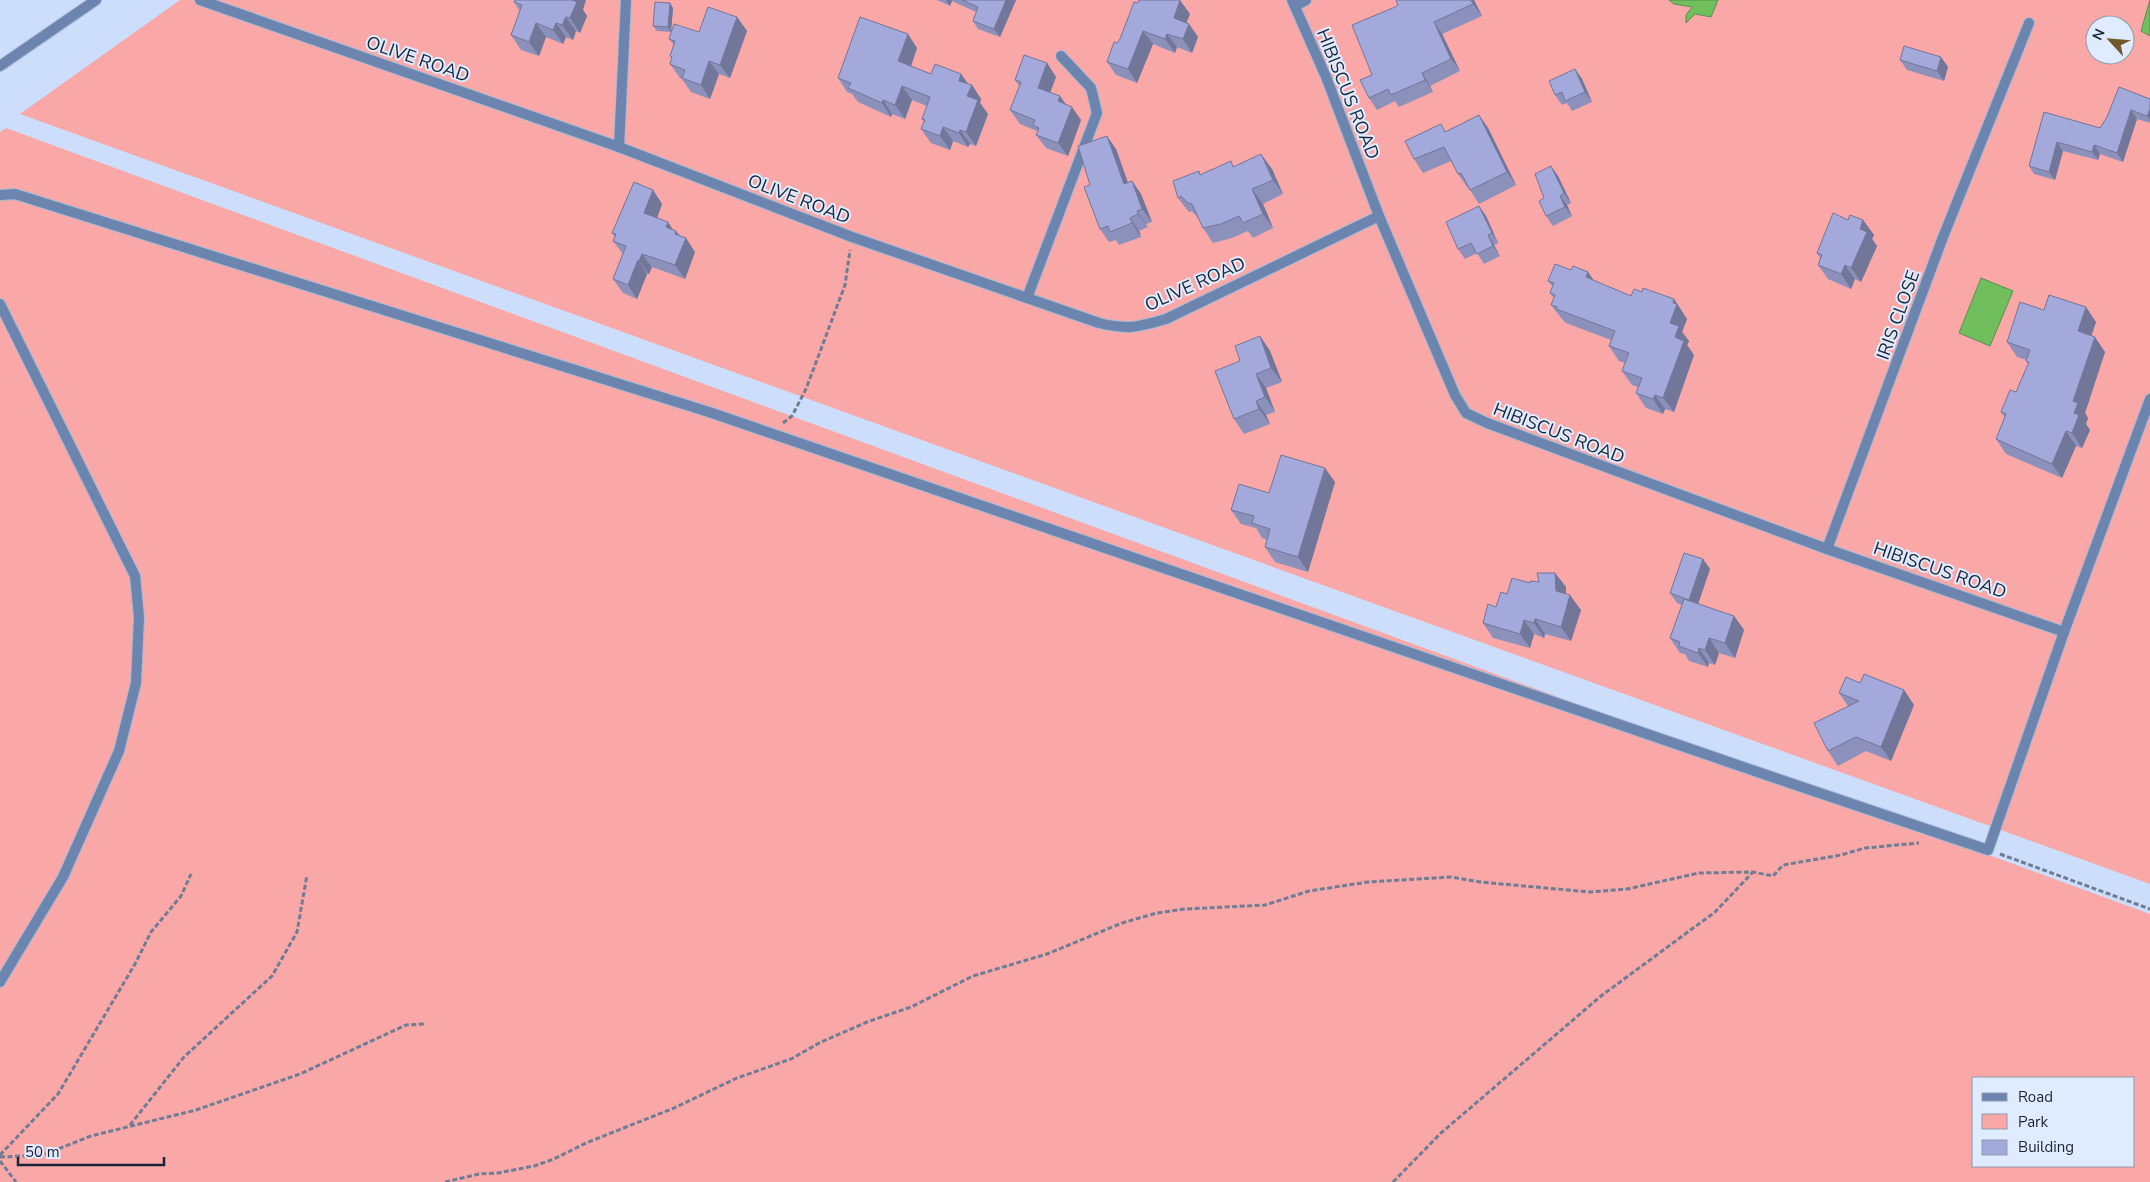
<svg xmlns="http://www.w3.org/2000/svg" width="2150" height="1182" font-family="'Nunito Sans',sans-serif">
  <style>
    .green { fill: #f9a7a7; fill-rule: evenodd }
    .water { fill: #71be5c; stroke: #579051 }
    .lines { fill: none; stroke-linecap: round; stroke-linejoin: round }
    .minor-casing { stroke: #a8b9d4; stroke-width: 12 }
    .path { stroke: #6f7d94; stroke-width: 3; stroke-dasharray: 5 2.5; stroke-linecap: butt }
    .minor { stroke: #6c85ae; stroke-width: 10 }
    .wall { fill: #8c91bc }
    .shaded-wall { fill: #727699 }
    .building { fill: #a3a9db; stroke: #727699 }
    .labels { text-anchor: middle; stroke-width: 4; stroke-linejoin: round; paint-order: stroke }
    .street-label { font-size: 18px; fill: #1a2537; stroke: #dfebfe }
  </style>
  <rect width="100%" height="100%" fill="#ccdefb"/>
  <g class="green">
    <path d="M180 0H2150V884L20 114ZM2095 25H2125V55H2095Z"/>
    <path d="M6 128 2150 914V1182H0V132ZM1974 1078H2134V1166H1974Z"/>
  </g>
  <g class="water">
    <path d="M1669 0H1718L1711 17 1695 14 1686 23V15L1692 7 1674 4Z"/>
    <path d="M2150 0V36L2141 31Z"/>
    <path d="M1981 278 2013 291 1990 346 1959 333Z"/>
  </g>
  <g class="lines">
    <defs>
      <g id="minor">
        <path d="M200 0 619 147 852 237 1099 323C1128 330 1138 327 1166 319L1379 216"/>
        <path d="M1292 0 1326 77 1379 216 1455 395 1466 413 1487 423 1827 549 2064 632"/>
        <path d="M1295 6 1306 0"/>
        <path d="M0 66 96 0"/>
        <path d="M619 147 626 0"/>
        <path d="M0 195 15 194 712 413 1778 779 1988 850 2064 632 2150 399"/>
        <path d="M1027 298 1097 113 1091 88 1061 56"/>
        <path d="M0 304 135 576 139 617 136 683 119 751 63 877 0 982"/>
        <path d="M1827 549 1943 237 2029 23"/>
      </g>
    </defs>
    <use href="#minor" class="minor-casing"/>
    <g class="path">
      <path d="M783 423 792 416 806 389 845 285 850 250"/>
      <path d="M2000 854 2150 909"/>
      <path d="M130 1125 184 1057 272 976 297 932 307 875"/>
      <path d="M0 1155 58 1094 135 964 151 932 181 896 191 874"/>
      <path d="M0 1157 43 1155 91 1136 196 1110 300 1074 406 1025 426 1024"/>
      <path d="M0 1161 16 1182"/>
      <path d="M445 1182 479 1174 498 1173 534 1166 554 1159 586 1143 674 1108 737 1078 791 1059 821 1042 867 1022 911 1007 973 976 1047 954 1122 923 1157 913 1185 909 1265 905 1309 891 1368 882 1451 877 1480 882 1590 892 1627 889 1699 873 1753 872 1773 876 1783 865 1841 855 1865 848 1919 843"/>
      <path d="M1393 1182 1441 1133 1601 996 1715 912 1753 872"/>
    </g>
    <use href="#minor" class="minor"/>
  </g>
  <g class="wall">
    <path d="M937 0H1016L1000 37 978 29 973 21 976 12 952 1 950 6Z"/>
    <path d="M1396 0H1474L1482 16 1442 34 1460 71 1430 86 1433 92 1399 107 1395 101 1377 110 1369 98 1372 75 1398 5Z"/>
    <path d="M514 2 583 10 587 16 580 33 576 31 573 40 566 37 563 44 546 37 539 56 521 50 511 35 520 11Z"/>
    <path d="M1138 3 1190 14 1186 23 1189 24 1198 37 1192 53 1177 47 1175 53 1153 44 1137 83 1116 75 1107 62 1120 39Z"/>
    <path d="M673 8 671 32 657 31 653 26Z"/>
    <path d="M737 17 747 31 730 78 719 74 710 99 691 92 682 79 680 78 670 64 672 59 670 56 674 45 669 39 699 32Z"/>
    <path d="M917 48 911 66 931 74H961L968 84 972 85 981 99 980 103 988 114 976 146 970 144 968 147 953 141 950 150 931 143 921 129 924 122 922 119 927 106 912 100 905 119 892 114 891 117 858 102 852 94 847 92 838 78Z"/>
    <path d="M1900 60 1948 67 1944 81 1907 70Z"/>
    <path d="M1047 63 1056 77 1050 93 1060 96 1066 104 1081 120 1068 156 1046 148 1036 135 1038 131H1037L1020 124 1010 110 1020 87 1015 80Z"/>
    <path d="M1575 69 1582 79 1592 102 1572 111 1567 103 1562 105 1555 95Z"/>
    <path d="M2150 99V123L2137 119 2123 162 2100 154 2098 160 2063 151 2055 180 2034 174 2029 166 2044 112 2100 128Z"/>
    <path d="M1479 115 1488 128 1516 185 1479 204 1468 187V188L1458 174 1451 161 1423 173 1414 159 1446 132Z"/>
    <path d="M1116 149 1128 183 1132 181 1141 194 1152 222 1146 224 1148 227 1139 231 1141 237 1119 245 1116 240 1109 242 1100 229 1090 185Z"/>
    <path d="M1234 166 1272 169 1283 194 1263 204 1273 228 1253 238 1248 231 1232 238 1213 243 1203 228 1198 218 1192 211 1189 212 1178 198 1201 174Z"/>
    <path d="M1551 166 1558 176 1571 203 1567 205 1572 216 1553 226 1546 216 1544 198Z"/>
    <path d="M653 190 662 204 657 218 673 230 676 231 680 236 695 252 685 279 652 267 649 274H647L637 299 623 293 613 279 623 254 613 241 615 237 612 233Z"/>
    <path d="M1479 206 1486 216 1498 243 1494 245 1500 256 1484 264 1477 253 1465 259 1458 249Z"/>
    <path d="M1848 220H1863L1874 235 1872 239 1877 246 1861 282 1855 279 1851 289 1828 279 1818 265 1820 258 1817 253Z"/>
    <path d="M1571 270 1588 272 1593 280 1631 296 1642 292 1674 299 1687 319 1682 332 1689 341 1687 345 1694 355 1674 412 1665 409 1663 414 1646 408 1636 393 1638 387 1632 385 1622 371 1625 363 1619 361 1609 346 1611 340 1566 323 1562 319 1551 305 1554 298 1550 293 1553 287 1548 281Z"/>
    <path d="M2044 310 2096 322 2091 336 2105 352 2085 413 2088 418 2086 424 2090 430 2082 448 2076 446 2062 478 2006 454 1996 439 2005 418 2001 412 2016 392 2028 364 2026 361 2027 360 2017 357 2007 342Z"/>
    <path d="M1260 336 1270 351 1282 382 1266 388 1275 412 1266 415 1270 424 1244 434 1234 419 1240 361Z"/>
    <path d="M1335 482 1308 572 1275 562 1265 547 1267 540 1262 538 1256 528 1241 524 1231 510 1269 493Z"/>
    <path d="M1703 559 1710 569 1698 604 1734 616 1744 630 1735 658 1719 653 1715 665 1709 663 1708 667 1689 661 1685 654 1680 653 1670 638 1682 605 1677 603 1670 593Z"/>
    <path d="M1555 573 1566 587V594L1581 610 1571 641 1545 634 1544 638 1534 634 1530 648 1493 638 1483 623 1507 594 1539 582Z"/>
    <path d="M1860 683 1904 690 1914 705 1891 761 1866 751 1838 766 1828 751 1848 706 1839 693Z"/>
  </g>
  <g class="shaded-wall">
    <path d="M571 0H586L583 10 587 16 580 33 570 18Z"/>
    <path d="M946 0H951L952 1 950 6Z"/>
    <path d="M1006 0H1016L1000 37 994 29Z"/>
    <path d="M1180 0 1190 14 1183 31 1174 18Z"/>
    <path d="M1471 0H1474L1482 16 1473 4Z"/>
    <path d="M670 3 673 8 671 32 668 27Z"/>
    <path d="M566 17 576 31 573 40 562 25Z"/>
    <path d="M737 17 747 31 730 78 720 65Z"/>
    <path d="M1434 22 1442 34 1460 71 1451 59Z"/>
    <path d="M536 23 546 37 539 56 529 42Z"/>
    <path d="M556 23 566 37 563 44 553 30Z"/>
    <path d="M1189 24 1198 37 1192 53 1183 39Z"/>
    <path d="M1143 31 1153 44 1137 83 1128 69Z"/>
    <path d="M908 34 917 48 908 75 898 61Z"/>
    <path d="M1167 34 1177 47 1175 53 1165 39Z"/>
    <path d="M1941 57 1948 67 1944 81 1937 71Z"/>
    <path d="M709 61 719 74 710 99 701 85Z"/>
    <path d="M1047 63 1056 77 1047 101 1038 88Z"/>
    <path d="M1575 69 1582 79 1592 102 1585 92Z"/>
    <path d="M1422 73 1430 86 1433 92 1425 80Z"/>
    <path d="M961 74 971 88 972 85 981 99 980 103 988 114 976 146 966 132 959 81Z"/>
    <path d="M902 86 912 100 905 119 895 105Z"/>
    <path d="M1060 96 1069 110 1058 101Z"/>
    <path d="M883 100 892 114 891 117 882 103Z"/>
    <path d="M1072 107 1081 120 1068 156 1058 143Z"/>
    <path d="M2150 109V120L2147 116Z"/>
    <path d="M2131 110 2137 119 2123 162 2117 153Z"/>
    <path d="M1479 115 1488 128 1516 185 1507 172Z"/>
    <path d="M943 127 953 141 950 150 940 136Z"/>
    <path d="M960 130 970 144 968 147 959 133Z"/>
    <path d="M1107 136 1116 149 1133 197 1124 184Z"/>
    <path d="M2057 142 2063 151 2055 180 2049 172Z"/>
    <path d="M2094 145 2100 154 2098 160 2092 152Z"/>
    <path d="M1261 154 1272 169 1283 194 1273 180Z"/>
    <path d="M1551 166 1558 176 1571 203 1564 193Z"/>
    <path d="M1132 181 1141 194 1152 222 1142 209Z"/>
    <path d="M1252 189 1263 204 1273 228 1263 214Z"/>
    <path d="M653 190 662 204 654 226 644 213Z"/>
    <path d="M1560 196 1567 205 1572 216 1565 207Z"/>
    <path d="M1479 206 1486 216 1498 243 1492 233Z"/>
    <path d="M1137 211 1146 224 1148 227 1138 214Z"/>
    <path d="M1130 218 1139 231 1141 237 1132 223Z"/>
    <path d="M1863 220 1874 235 1872 239 1877 246 1861 282 1851 268 1860 229Z"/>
    <path d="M668 222 675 233 676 231 684 242 686 238 695 252 685 279 675 265 666 227Z"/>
    <path d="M1488 235 1494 245 1500 256 1493 246Z"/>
    <path d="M642 254 652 267 649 274 639 261Z"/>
    <path d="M638 260 647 274 637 299 628 285Z"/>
    <path d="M1845 265 1855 279 1851 289 1841 274Z"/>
    <path d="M1588 272 1598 287 1586 277Z"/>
    <path d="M1674 299 1687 319 1682 332 1689 341 1687 345 1694 355 1674 412 1663 398 1675 337 1670 323Z"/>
    <path d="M2086 307 2096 322 2088 346 2078 331Z"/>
    <path d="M1260 336 1270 351 1282 382 1271 368Z"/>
    <path d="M2095 337 2105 352 2085 413 2088 418 2086 424 2090 430 2082 448 2072 433 2073 401Z"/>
    <path d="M1256 374 1266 388 1275 412 1265 397Z"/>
    <path d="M1655 395 1665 409 1663 414 1653 399Z"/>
    <path d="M1256 401 1266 415 1270 424 1259 409Z"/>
    <path d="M2066 431 2076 446 2062 478 2052 464Z"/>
    <path d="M1325 468 1335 482 1308 572 1298 557Z"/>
    <path d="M1703 559 1710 569 1696 610 1689 600Z"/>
    <path d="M1555 573 1566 587V605L1556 591Z"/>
    <path d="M1570 595 1581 610 1571 641 1561 627Z"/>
    <path d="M1734 616 1744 630 1735 658 1725 643Z"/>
    <path d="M1535 619 1545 634 1544 638 1534 623Z"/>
    <path d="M1524 620 1534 634 1530 648 1520 634Z"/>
    <path d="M1709 638 1719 653 1715 665 1705 650Z"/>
    <path d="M1699 648 1709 663 1708 667 1698 653Z"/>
    <path d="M1904 690 1914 705 1891 761 1881 747Z"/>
  </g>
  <g class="building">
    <path d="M515 0H572L577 2 570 18 566 17 562 25 556 23 553 30 536 23 529 42 511 35 522 5 514 2Z"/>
    <path d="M962 0H1006L994 29 973 21 978 7Z"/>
    <path d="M1139 0H1180L1174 18 1189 24 1183 39 1167 34 1165 39 1143 31 1128 69 1107 62 1114 42 1117 43 1120 39 1134 2 1138 3Z"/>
    <path d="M1396 0H1471L1473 4 1434 22 1451 59 1422 73 1425 80 1391 95 1388 89 1369 98 1360 80 1372 75 1352 25 1395 7 1398 5Z"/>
    <path d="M655 2 670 3 668 27 653 26Z"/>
    <path d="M708 7 737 17 720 65 709 61 701 85 682 78 685 70 670 64 672 57 670 56 675 41 669 39 674 24 699 32Z"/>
    <path d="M860 17 908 34 898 61 931 74 935 64 961 74 959 81 972 85 967 96 978 100 966 132 960 130 959 133 943 127 940 136 921 129 925 120 922 119 930 97 902 86 895 105 883 100 882 103 848 88 851 83 838 78Z"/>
    <path d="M1904 46 1941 57 1937 71 1900 60Z"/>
    <path d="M1024 55 1047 63 1038 88 1060 96 1058 101 1072 107 1058 143 1036 135 1039 128 1033 125 1035 120 1010 110 1021 82 1015 80Z"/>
    <path d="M1575 69 1585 92 1565 101 1562 92 1555 95 1549 81Z"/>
    <path d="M2119 87 2150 99V109L2147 116 2131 110 2117 153 2094 145 2092 152 2057 142 2049 172 2029 166 2044 112 2100 128 2107 117Z"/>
    <path d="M1479 115 1507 172 1470 190 1461 173 1458 174 1444 147 1414 159 1405 141 1441 124 1445 132Z"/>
    <path d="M1107 136 1124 184 1132 181 1142 209 1137 211 1138 214 1130 218 1132 223 1110 232 1108 226 1100 229 1084 187 1090 185 1078 146Z"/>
    <path d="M1261 154 1273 180 1252 189 1263 214 1243 223 1239 216 1221 224 1203 228 1192 204 1188 203 1181 196 1178 198 1173 181 1199 171 1200 175 1231 161 1233 167Z"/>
    <path d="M1551 166 1564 193 1560 196 1565 207 1546 216 1539 201 1544 198 1535 174Z"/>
    <path d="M634 182 653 190 644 213 668 222 666 227 676 231 675 234 686 238 675 265 642 254 639 261 638 260 628 285 613 279 626 246 613 241 616 234 612 233Z"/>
    <path d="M1479 206 1492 233 1488 235 1493 246 1477 254 1471 243 1458 249 1446 222Z"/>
    <path d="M1833 213 1848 220 1850 215 1863 220 1860 229 1867 232 1851 268 1845 265 1841 274 1818 265 1822 255 1817 253Z"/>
    <path d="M1555 264 1571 270 1573 266 1588 272 1586 277 1631 296 1634 289 1642 292 1643 288 1674 299 1673 303 1677 304 1670 323 1679 326 1675 337 1684 341 1663 398 1655 395 1653 399 1636 393 1642 378 1622 371 1629 353 1609 346 1615 331 1556 309 1557 307 1551 305 1555 295 1550 293 1554 283 1548 281Z"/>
    <path d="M2049 295 2086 307 2078 331 2095 337 2073 401 2078 403 2074 413 2079 415 2072 433 2066 431 2052 464 1996 439 2006 414 2001 412 2010 390 2016 392 2029 362 2026 361 2030 350 2007 342 2020 302 2044 310Z"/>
    <path d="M1260 336 1271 368 1256 374 1265 397 1256 401 1259 409 1234 419 1215 371 1240 361 1235 346Z"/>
    <path d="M1281 455 1325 468 1298 557 1265 547 1270 529 1252 523 1254 516 1231 510 1239 484 1269 493Z"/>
    <path d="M1684 553 1703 559 1689 600 1670 593Z"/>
    <path d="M1537 573H1555L1556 591 1570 595 1561 627 1535 619 1534 623 1524 620 1520 634 1483 623 1488 604 1496 607 1501 592 1507 594 1512 578 1530 583V581L1539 582Z"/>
    <path d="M1684 599 1734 616 1725 643 1709 638 1705 650 1699 648 1698 653 1679 646 1680 642 1670 638Z"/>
    <path d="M1864 674 1904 690 1881 747 1856 737 1828 751 1814 723 1859 701 1839 693 1846 677 1860 683Z"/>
  </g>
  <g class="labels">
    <g class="street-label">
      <text transform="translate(418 59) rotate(19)" y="6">OLIVE ROAD</text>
      <text transform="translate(1348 94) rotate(68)" y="6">HIBISCUS ROAD</text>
      <text transform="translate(799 199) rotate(21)" y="6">OLIVE ROAD</text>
      <text transform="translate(1195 284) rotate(-24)" y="6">OLIVE ROAD</text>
      <text transform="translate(1898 315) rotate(-70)" y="6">IRIS CLOSE</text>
      <text transform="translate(1559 433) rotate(21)" y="6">HIBISCUS ROAD</text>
      <text transform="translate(1940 570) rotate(19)" y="6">HIBISCUS ROAD</text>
    </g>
  </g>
  <rect x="1972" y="1077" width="162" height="90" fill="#dfebfe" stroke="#909cae"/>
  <rect x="1982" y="1093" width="25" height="8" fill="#6c85ae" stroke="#909cae"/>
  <text x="2018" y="1102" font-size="15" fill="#1a2537">Road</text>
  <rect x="1982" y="1114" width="25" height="15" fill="#f9a7a7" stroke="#909cae"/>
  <text x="2018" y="1127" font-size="15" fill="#1a2537">Park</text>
  <rect x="1982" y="1140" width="25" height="15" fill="#a3a9db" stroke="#909cae"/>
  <text x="2018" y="1152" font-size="15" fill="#1a2537">Building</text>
  <g transform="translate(2110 40) rotate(296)"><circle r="24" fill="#dfebfe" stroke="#909cae"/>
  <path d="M0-4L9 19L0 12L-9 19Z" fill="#715729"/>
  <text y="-8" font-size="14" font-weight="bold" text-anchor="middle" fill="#1a2537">N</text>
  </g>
  <path d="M18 1157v8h146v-8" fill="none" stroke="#1a2537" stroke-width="2.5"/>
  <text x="25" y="1157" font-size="15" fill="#1a2537" stroke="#dfebfe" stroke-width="4" paint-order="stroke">50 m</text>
</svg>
